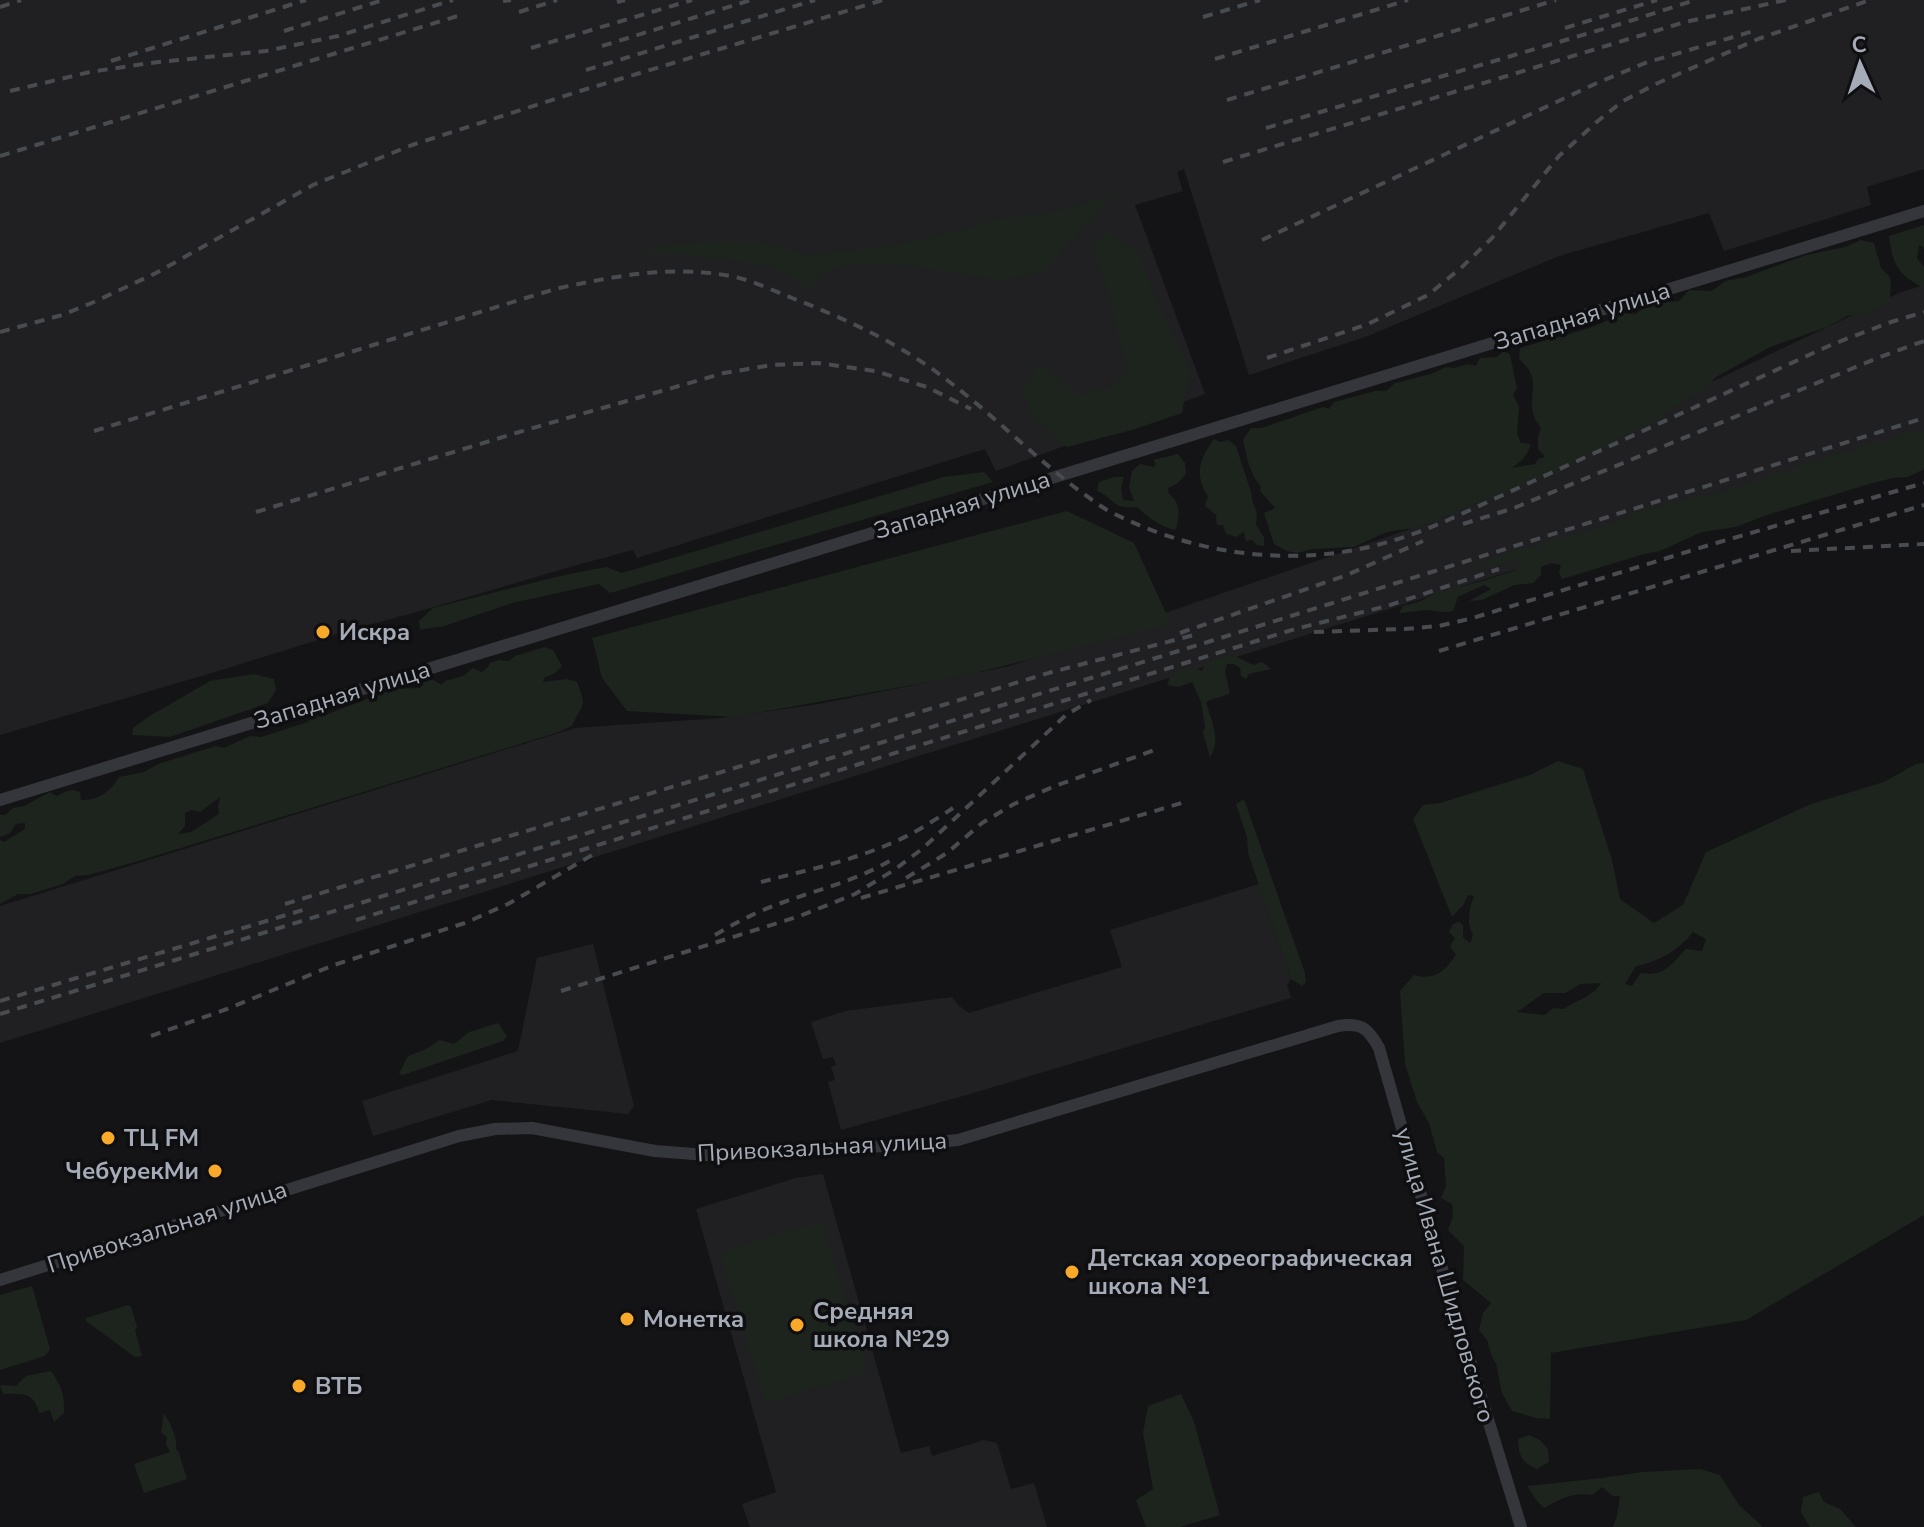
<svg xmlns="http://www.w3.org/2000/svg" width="1924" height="1527" font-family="'Nunito Sans',sans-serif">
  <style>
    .built { fill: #202023 }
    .green { fill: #1c241d; fill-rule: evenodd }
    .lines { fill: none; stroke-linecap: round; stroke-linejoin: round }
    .minor { stroke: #35363b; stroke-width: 12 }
    .rail { stroke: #484b50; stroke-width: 4; stroke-dasharray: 10 8; stroke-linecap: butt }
    .poi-dot { fill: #f9a929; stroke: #0f0f11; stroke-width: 3 }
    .labels { text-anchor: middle; stroke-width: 7; stroke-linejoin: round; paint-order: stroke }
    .street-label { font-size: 24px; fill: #a5acb7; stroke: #0f0f11 }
    .poi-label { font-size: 24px; font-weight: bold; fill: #a5acb7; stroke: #0f0f11; text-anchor: start }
  </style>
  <rect width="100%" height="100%" fill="#141416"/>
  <g class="built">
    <path d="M0 0H1924V169L1867 187 1871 205 1724 251 1709 213 1559 256 1368 336 1249 375 1184 169 1177 172 1183 191 1135 205 1205 394 996 471 985 449 637 558 633 550 577 565 420 611 354 629 205 675 0 735Z"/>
    <path d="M1924 285V442L0 1043V906L575 728 722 718 819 704 1010 666 1410 529 1529 469 1899 293Z"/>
    <path d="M1259 884 1291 979 1287 985 1291 998 970 1094 841 1130 828 1082 835 1080 831 1067 836 1065 833 1057 823 1059 811 1022 846 1011 952 997 958 1005 969 1013 1122 967 1110 930Z"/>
    <path d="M593 944 634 1106 628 1114 492 1100 373 1136 362 1101 518 1051 537 958Z"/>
    <path d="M823 1174 901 1453 929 1446 932 1456 984 1440 997 1443 1011 1489 1034 1483 1047 1527H750L742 1504 776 1492 696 1209 796 1178Z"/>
  </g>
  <g class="green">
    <path d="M1114 194 1044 271 1004 280 888 263 843 265 818 277 811 291 776 268 733 260 669 254H638L667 245 711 242 756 241 811 255 902 244 950 233 994 220 1058 211Z"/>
    <path d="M1924 225V250L1923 247 1919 245 1917 258 1924 267V288C1897 274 1893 265 1889 236Z"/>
    <path d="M1108 232 1139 253 1161 311 1190 369 1182 413 1132 430 1067 447 1033 418 1023 391 1039 363 1080 396 1110 387 1127 371 1107 286 1090 245Z"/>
    <path d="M1861 240 1874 243 1881 268 1890 277 1891 288 1889 302 1866 313 1847 316 1827 327 1770 347 1716 377 1703 391 1674 407 1657 422 1619 438 1598 453 1584 455 1573 465 1543 481 1542 476 1434 521 1414 528 1387 532 1354 547 1313 549 1297 553 1287 551 1274 544 1264 513 1275 508 1260 491 1261 487C1250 474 1246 456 1243 440L1251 428H1261L1323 407 1329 409 1334 402 1375 391H1386L1395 383 1431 374 1446 367 1454 368 1468 364 1476 366 1480 358 1497 357 1503 351 1510 354 1517 389 1513 394 1519 407 1517 434 1521 443 1531 444C1527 457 1522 461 1511 468L1535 464 1538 459 1545 457 1538 449V436L1541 428C1539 424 1535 421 1534 416 1526 392 1544 381 1519 359L1520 348 1590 328 1625 313 1635 314 1652 303 1679 301 1689 290 1712 291 1725 281 1746 277 1806 255 1845 247Z"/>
    <path d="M1924 431V469L1908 477 1893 478 1869 484 1764 516 1736 527 1702 532 1660 551 1644 554 1562 579 1559 572 1561 565 1552 563 1541 567V575L1533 583 1514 585 1482 600 1469 601 1491 589 1484 585 1458 597 1453 611 1444 612 1428 610 1399 613 1403 606 1421 601 1437 593 1486 580 1516 570 1520 560C1505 562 1491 569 1475 567L1520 548 1538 547 1549 540 1577 534 1629 518 1641 509 1662 507 1685 499 1706 496 1733 489 1761 480 1773 473 1787 472 1803 464 1823 460 1839 453H1852L1857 447 1877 441 1888 442 1911 432Z"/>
    <path d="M1214 439 1220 442 1228 440 1236 446 1251 492 1253 503 1257 512 1256 525 1264 537V546L1257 545 1252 540 1246 541 1244 531 1237 537 1226 534 1223 525H1217L1216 515 1205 506 1208 497C1194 474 1199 460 1214 439Z"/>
    <path d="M1178 454 1185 463 1186 474 1178 483 1168 488 1169 494C1182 504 1179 515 1176 530 1160 527 1149 518 1137 507 1110 509 1118 500 1097 491L1099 482 1114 477H1124L1121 489 1123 500 1134 501 1129 487 1132 471 1140 464 1154 467 1156 464 1153 460Z"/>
    <path d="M984 472 993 482 610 593 599 584 512 603 444 626 420 630 419 621 433 608 564 575 606 567 622 573 944 477Z"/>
    <path d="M1067 511 1134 543 1171 624 963 676 734 717 627 711 602 678 592 638Z"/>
    <path d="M544 647 553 650 562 666 554 674 545 677 543 682 567 679 577 682C588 709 582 703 572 726L559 732 142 860 88 875 75 876 63 884 31 894H18L0 904V840L4 842 25 829V823L16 824 10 833 0 837V815H5L13 808 24 806 50 792 57 796C65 791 71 788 80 792L81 800C98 801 111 791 119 777L144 772 158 764 216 746 224 748 250 736 261 737 308 722 312 714 320 717 393 689 420 688 425 680H433L442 685 445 681 463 676 473 668 482 672 488 667 490 663 499 660 509 661 515 656ZM220 797 218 806 219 814 191 832 178 834 185 826V813L192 810 200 812Z"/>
    <path d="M1226 656H1235L1253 665 1262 662 1271 669 1249 674 1246 679 1241 676 1240 668 1234 664H1227L1225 672 1230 693C1222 698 1214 697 1206 702 1211 721 1222 740 1210 757L1203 733 1205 726 1201 702 1192 682 1179 687 1167 685 1171 675C1182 670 1190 665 1202 671L1206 663Z"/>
    <path d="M254 674 274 679 276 690 268 703 170 737 132 735 133 728 148 717 210 681Z"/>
    <path d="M1558 761 1583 769 1612 860 1620 899 1654 923 1683 905 1706 852 1811 804 1884 782 1916 764 1924 763V1215L1746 1320 1551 1353 1550 1419 1536 1418 1512 1411 1502 1393 1496 1364 1491 1354 1487 1340 1479 1330 1483 1313 1491 1303 1463 1280 1464 1246 1448 1230 1453 1216 1452 1204 1441 1198 1446 1186 1444 1158 1437 1152 1429 1123 1417 1102 1405 1064 1400 991 1414 975C1434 981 1445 971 1456 955L1450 946 1455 938 1449 932 1453 924 1459 922 1463 925V937L1470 943 1473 935C1466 922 1469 909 1474 896L1468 895 1464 904 1452 917 1413 819 1423 805 1440 803 1530 775ZM1693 932 1706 939 1702 951 1686 949C1671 964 1665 977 1641 973L1632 986 1625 984 1636 966C1659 962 1679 950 1693 932ZM1601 983C1593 997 1576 1000 1564 1009L1553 1008 1545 1015 1517 1012 1544 993H1565L1581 984Z"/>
    <path d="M1244 799 1305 973 1306 982 1302 986 1291 979 1248 853 1247 837 1236 804Z"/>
    <path d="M498 1023 507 1036 503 1041 403 1075 399 1074 408 1056 424 1050 440 1040 454 1044 469 1032Z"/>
    <path d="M822 1221 868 1372 766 1403 720 1252Z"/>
    <path d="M32 1286 50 1349 45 1356 0 1370V1295Z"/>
    <path d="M128 1305 131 1307 137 1327 135 1330 142 1356 135 1357 86 1321V1318Z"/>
    <path d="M51 1371C61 1385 65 1395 64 1413L54 1422 50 1410 39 1413C34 1391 21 1394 3 1394L0 1385 16 1386 26 1376Z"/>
    <path d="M1181 1394 1194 1422 1220 1515 1180 1527H1146L1136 1500 1153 1489 1143 1433 1148 1406Z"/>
    <path d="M164 1413C170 1423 178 1438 176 1450H178L187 1479 144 1493 134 1464 170 1452 166 1444 167 1437 161 1432Z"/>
    <path d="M1529 1435 1540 1440 1548 1449 1549 1462 1537 1469C1521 1462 1519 1456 1518 1439Z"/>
    <path d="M1700 1469 1720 1475 1739 1505 1763 1527H1613L1617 1516 1620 1496H1613L1602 1487 1592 1495C1574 1492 1560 1499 1544 1508L1537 1501 1527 1486 1602 1478 1643 1472Z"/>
    <path d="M1819 1492 1824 1502 1840 1509 1856 1527H1810L1801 1512 1803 1497Z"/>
  </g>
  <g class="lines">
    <g class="minor">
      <path d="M0 800 1924 211"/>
      <path d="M0 1280 459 1136 495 1129 532 1128 655 1151 706 1155 905 1145 958 1140 1338 1026C1361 1022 1368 1028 1379 1048L1447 1286 1521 1527"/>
    </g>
    <g class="rail">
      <path d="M503 1 511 0"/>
      <path d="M617 2 625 0"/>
      <path d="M0 7 21 0"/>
      <path d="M519 12 557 0"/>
      <path d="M1203 17 1260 0"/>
      <path d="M1565 28 1657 0"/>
      <path d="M284 31 383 0"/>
      <path d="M602 46 751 0"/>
      <path d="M531 48 692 0"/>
      <path d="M1215 59 1408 0"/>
      <path d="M111 61 306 0"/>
      <path d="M586 70 815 0"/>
      <path d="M10 91 90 72 150 63 266 51 338 36 453 0"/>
      <path d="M1227 100 1556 0"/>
      <path d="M1266 128 1627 22 1695 0"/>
      <path d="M0 156 464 14"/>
      <path d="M1223 162 1685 22 1786 0"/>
      <path d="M1262 240 1597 83 1645 63 1757 30"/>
      <path d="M0 332 62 315 94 302 156 273 313 185 412 145 580 91 883 0"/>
      <path d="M1267 358 1368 324 1428 295 1462 267 1492 238 1559 156 1599 120 1623 101 1658 83 1758 39 1870 0"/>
      <path d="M94 431 555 289C615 276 674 264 735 277 754 281 774 291 792 298 846 319 901 344 947 380 992 414 1032 455 1077 489 1087 496 1097 504 1107 510 1194 556 1300 570 1395 540 1412 535 1429 528 1446 521L1833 344 1891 322 1924 312"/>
      <path d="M256 512 526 430 724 373 772 365 818 363 875 371 927 387 971 409"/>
      <path d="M1463 524 1514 508 1880 357 1924 341"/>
      <path d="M1791 551 1924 544"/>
      <path d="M1314 632 1404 629 1439 626 1473 618 1706 546 1924 483"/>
      <path d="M1180 633 1347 575 1423 541"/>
      <path d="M1439 651 1924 505"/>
      <path d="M906 878 947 853 982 823 1014 804 1055 786 1160 748"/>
      <path d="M761 882C803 871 847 862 887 845 910 836 932 822 953 808"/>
      <path d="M861 898 1185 802"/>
      <path d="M285 904 1052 672 1194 635"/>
      <path d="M356 920 1295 629 1387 606 1499 569"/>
      <path d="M715 935C737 922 760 910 784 902 820 889 858 880 891 860"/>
      <path d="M561 991 800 916 855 894 894 870 922 849 1066 715 1091 700"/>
      <path d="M0 1001 303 910"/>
      <path d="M0 1014 1211 641 1924 418"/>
      <path d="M151 1036 227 1009 334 965 465 923 508 904 599 851"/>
    </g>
  </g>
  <g class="poi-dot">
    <circle cx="323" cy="632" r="8"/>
    <circle cx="108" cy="1138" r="8"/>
    <circle cx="215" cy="1171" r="8"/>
    <circle cx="1072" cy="1272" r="8"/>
    <circle cx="627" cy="1319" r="8"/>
    <circle cx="797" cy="1325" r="8"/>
    <circle cx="299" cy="1386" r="8"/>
  </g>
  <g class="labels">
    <g class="street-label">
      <text transform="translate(1582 316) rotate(-17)" y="8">Западная улица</text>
      <text transform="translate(962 505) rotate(-17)" y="8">Западная улица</text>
      <text transform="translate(342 695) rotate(-17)" y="8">Западная улица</text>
      <text transform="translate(822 1147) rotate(-3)" y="8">Привокзальная улица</text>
      <text transform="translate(167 1227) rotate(-18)" y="8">Привокзальная улица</text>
      <text transform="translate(1445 1275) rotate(74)" y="8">улица Ивана Шидловского</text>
    </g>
    <g class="poi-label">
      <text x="339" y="640">Искра</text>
      <text x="124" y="1146">ТЦ FM</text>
      <text x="199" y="1179" text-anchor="end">ЧебурекМи</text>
      <text x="1088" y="1266">Детская хореографическая<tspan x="1088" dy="28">школа №1</tspan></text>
      <text x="813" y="1319">Средняя<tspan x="813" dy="28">школа №29</tspan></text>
      <text x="643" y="1327">Монетка</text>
      <text x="315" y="1394">ВТБ</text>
    </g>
  </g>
  <g transform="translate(1860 64) rotate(357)" stroke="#0f0f11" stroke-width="6" paint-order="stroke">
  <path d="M0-6L14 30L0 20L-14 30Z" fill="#a5acb7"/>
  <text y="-12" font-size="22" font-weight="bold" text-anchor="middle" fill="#a5acb7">С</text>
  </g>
</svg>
